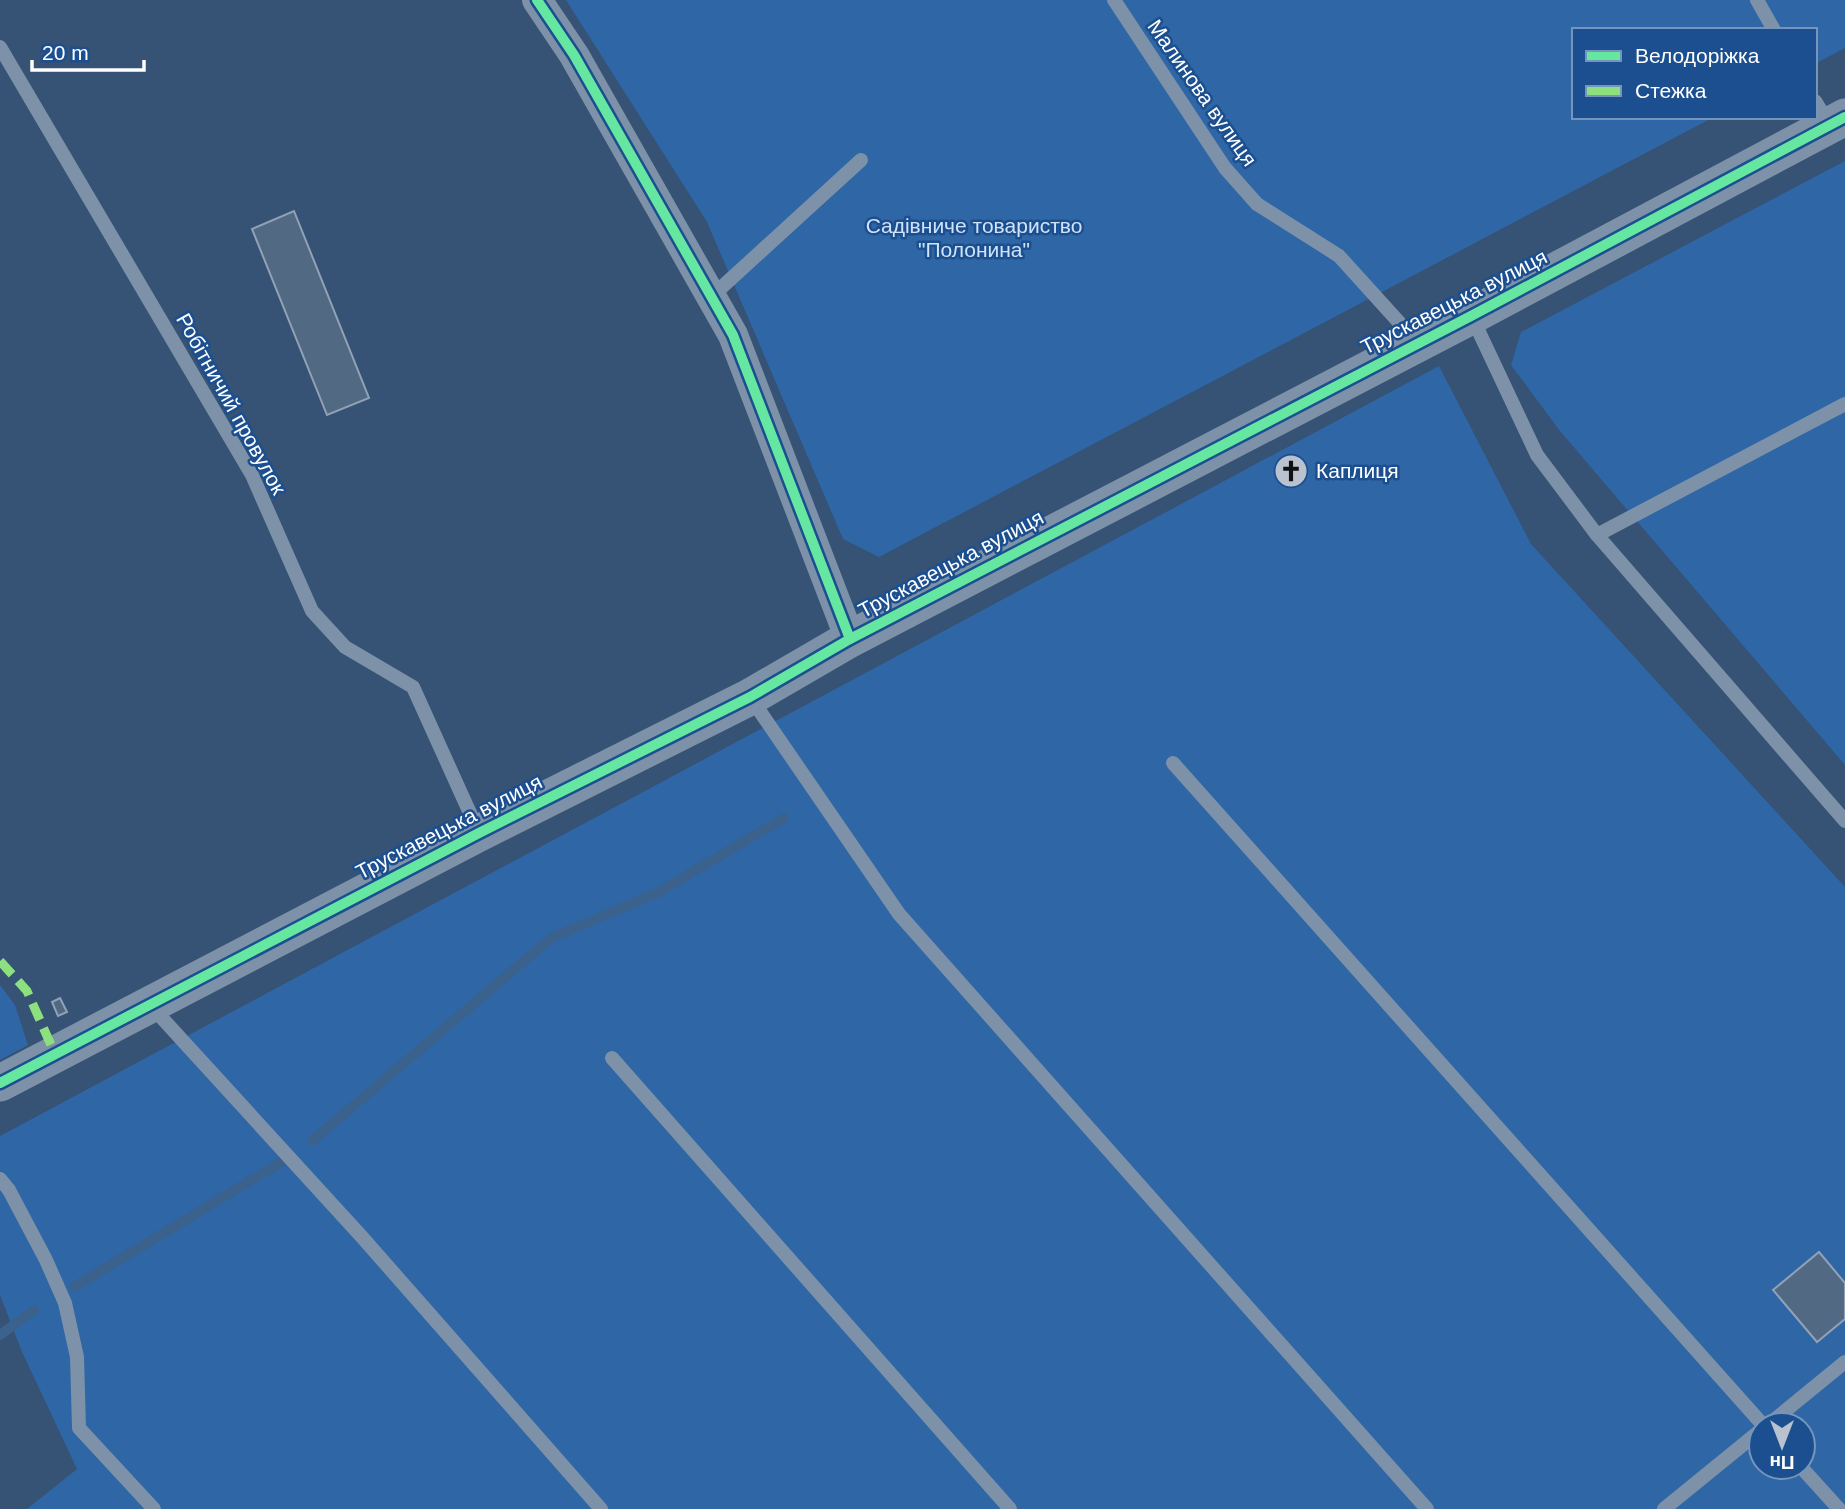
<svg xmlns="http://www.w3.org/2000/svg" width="1845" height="1509" font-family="Helvetica,sans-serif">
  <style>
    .green { fill: #2f66a5; fill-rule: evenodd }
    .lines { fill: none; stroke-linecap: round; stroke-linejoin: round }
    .stream { stroke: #3b618d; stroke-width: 10 }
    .building { fill: #526984; stroke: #92a2b6; stroke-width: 2 }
    .service { stroke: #7d92a8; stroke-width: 14 }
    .minor { stroke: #7d92a8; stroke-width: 30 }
    .tertiary { stroke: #7d92a8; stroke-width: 37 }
    .quiet { stroke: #8de07e; stroke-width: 9; stroke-dasharray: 18 9; stroke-linecap: butt }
    .cycleway-casing { stroke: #1b4f8f; stroke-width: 15 }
    .cycleway { stroke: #66e7a1; stroke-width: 10 }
    .labels { text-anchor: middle; stroke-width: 5; stroke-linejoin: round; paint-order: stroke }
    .street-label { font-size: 21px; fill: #fff; stroke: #1b4f8f }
    .park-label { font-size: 21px; fill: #cfe3fa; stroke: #1b4f8f }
    .poi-label { font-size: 21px; fill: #fff; stroke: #1b4f8f; text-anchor: start }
  </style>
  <rect width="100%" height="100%" fill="#365274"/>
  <g class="green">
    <path d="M566 0H1845V48L1815 64V30H1574V117H1714L879 557 843 539 707 222Z"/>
    <path d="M1845 161V765L1560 431 1511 365 1521 332Z"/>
    <path d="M1439 366 1531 544 1845 887V1509H27L77 1469 22 1352 0 1295V1136ZM1761 1425H1803V1467H1761Z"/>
    <path d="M0 985 15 1005 28 1045 0 1060Z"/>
  </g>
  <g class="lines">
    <g class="stream">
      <path d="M312 1141 551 938 657 893 784 818"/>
      <path d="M74 1287 283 1161"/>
      <path d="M0 1335 34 1310"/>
    </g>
  </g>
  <g class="building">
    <path d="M294 211 369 398 327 415 252 229Z"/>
    <path d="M1294 458 1303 475 1287 483 1278 466Z"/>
    <path d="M60 998 67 1012 58 1016 52 1002Z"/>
    <path d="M1819 1252 1845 1283V1319L1817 1342 1773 1290Z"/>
  </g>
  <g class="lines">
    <g class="service">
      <path d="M1114 0 1225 168 1257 204 1339 256 1416 341"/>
      <path d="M1757 0 1774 30"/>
      <path d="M0 47 252 475 312 611 345 647 413 687 479 833"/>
      <path d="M1815 101 1829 124"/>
      <path d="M711 297 861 160"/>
      <path d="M1472 317 1537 455 1597 535 1845 821"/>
      <path d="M1597 535 1845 404"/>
      <path d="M750 697 899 914 1427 1509"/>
      <path d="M1173 763 1763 1425"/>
      <path d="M151 1006 362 1237 601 1509"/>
      <path d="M612 1058 1010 1509"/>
      <path d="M0 1179 9 1190 46 1260 65 1303 77 1357 79 1428 154 1509"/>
      <path d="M1768 1425 1845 1362"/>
      <path d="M1801 1467 1839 1509"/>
      <path d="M1664 1509 1761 1430"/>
    </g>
    <path class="minor" d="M537 0 574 55 733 335 850 639"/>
    <path class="tertiary" d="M0 1083 479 833 750 697 850 639 1471 316 1845 117"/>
    <path class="quiet" d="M0 961 27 991 55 1054"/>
    <defs>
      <g id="cycleway">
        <path d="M537 0 574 55 733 335 850 639"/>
        <path d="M0 1083 479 833 750 697 850 639 1471 316 1845 117"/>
      </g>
    </defs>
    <use href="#cycleway" class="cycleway-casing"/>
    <use href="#cycleway" class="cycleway"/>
  </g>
  <defs>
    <symbol id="church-disc" viewBox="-11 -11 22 22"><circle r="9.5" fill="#b9c2ce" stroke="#1b4f8f"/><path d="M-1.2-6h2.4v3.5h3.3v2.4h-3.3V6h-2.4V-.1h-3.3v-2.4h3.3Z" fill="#111"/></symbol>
  </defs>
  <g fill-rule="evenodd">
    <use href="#church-disc" x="1272" y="452" width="38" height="38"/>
  </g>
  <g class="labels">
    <g class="street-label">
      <text transform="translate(1202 93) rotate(55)" y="7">Малинова вулиця</text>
      <text transform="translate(1454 302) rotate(-27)" y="7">Трускавецька вулиця</text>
      <text transform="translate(231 404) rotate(61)" y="7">Робітничий провулок</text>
      <text transform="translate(951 564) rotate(-28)" y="7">Трускавецька вулиця</text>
      <text transform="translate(449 827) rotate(-27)" y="7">Трускавецька вулиця</text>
    </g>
    <g class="park-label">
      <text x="974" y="233">Садівниче товариство<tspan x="974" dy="24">"Полонина"</tspan></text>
    </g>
    <g class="poi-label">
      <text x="1316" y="478">Каплиця</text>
    </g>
  </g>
  <rect x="1572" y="28" width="245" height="91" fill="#1b4f8f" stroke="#7695bc" stroke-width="2"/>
  <rect x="1586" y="51" width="35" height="10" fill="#66e7a1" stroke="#7695bc" stroke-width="2"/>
  <text x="1635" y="63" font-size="21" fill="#ffffff">Велодоріжка</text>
  <rect x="1586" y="86" width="35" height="10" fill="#8de07e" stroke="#7695bc" stroke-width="2"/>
  <text x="1635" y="98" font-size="21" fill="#ffffff">Стежка</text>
  <g transform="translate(1782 1446) rotate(180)"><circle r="33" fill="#1b4f8f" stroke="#7695bc" stroke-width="2"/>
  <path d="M0-5L12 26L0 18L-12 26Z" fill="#b9c2ce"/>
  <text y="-10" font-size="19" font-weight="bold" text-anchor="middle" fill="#ffffff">Пн</text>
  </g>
  <path d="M32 60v10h112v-10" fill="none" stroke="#ffffff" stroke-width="3.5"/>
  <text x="42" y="60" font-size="21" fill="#ffffff" stroke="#1b4f8f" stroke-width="5" paint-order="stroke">20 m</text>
</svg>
